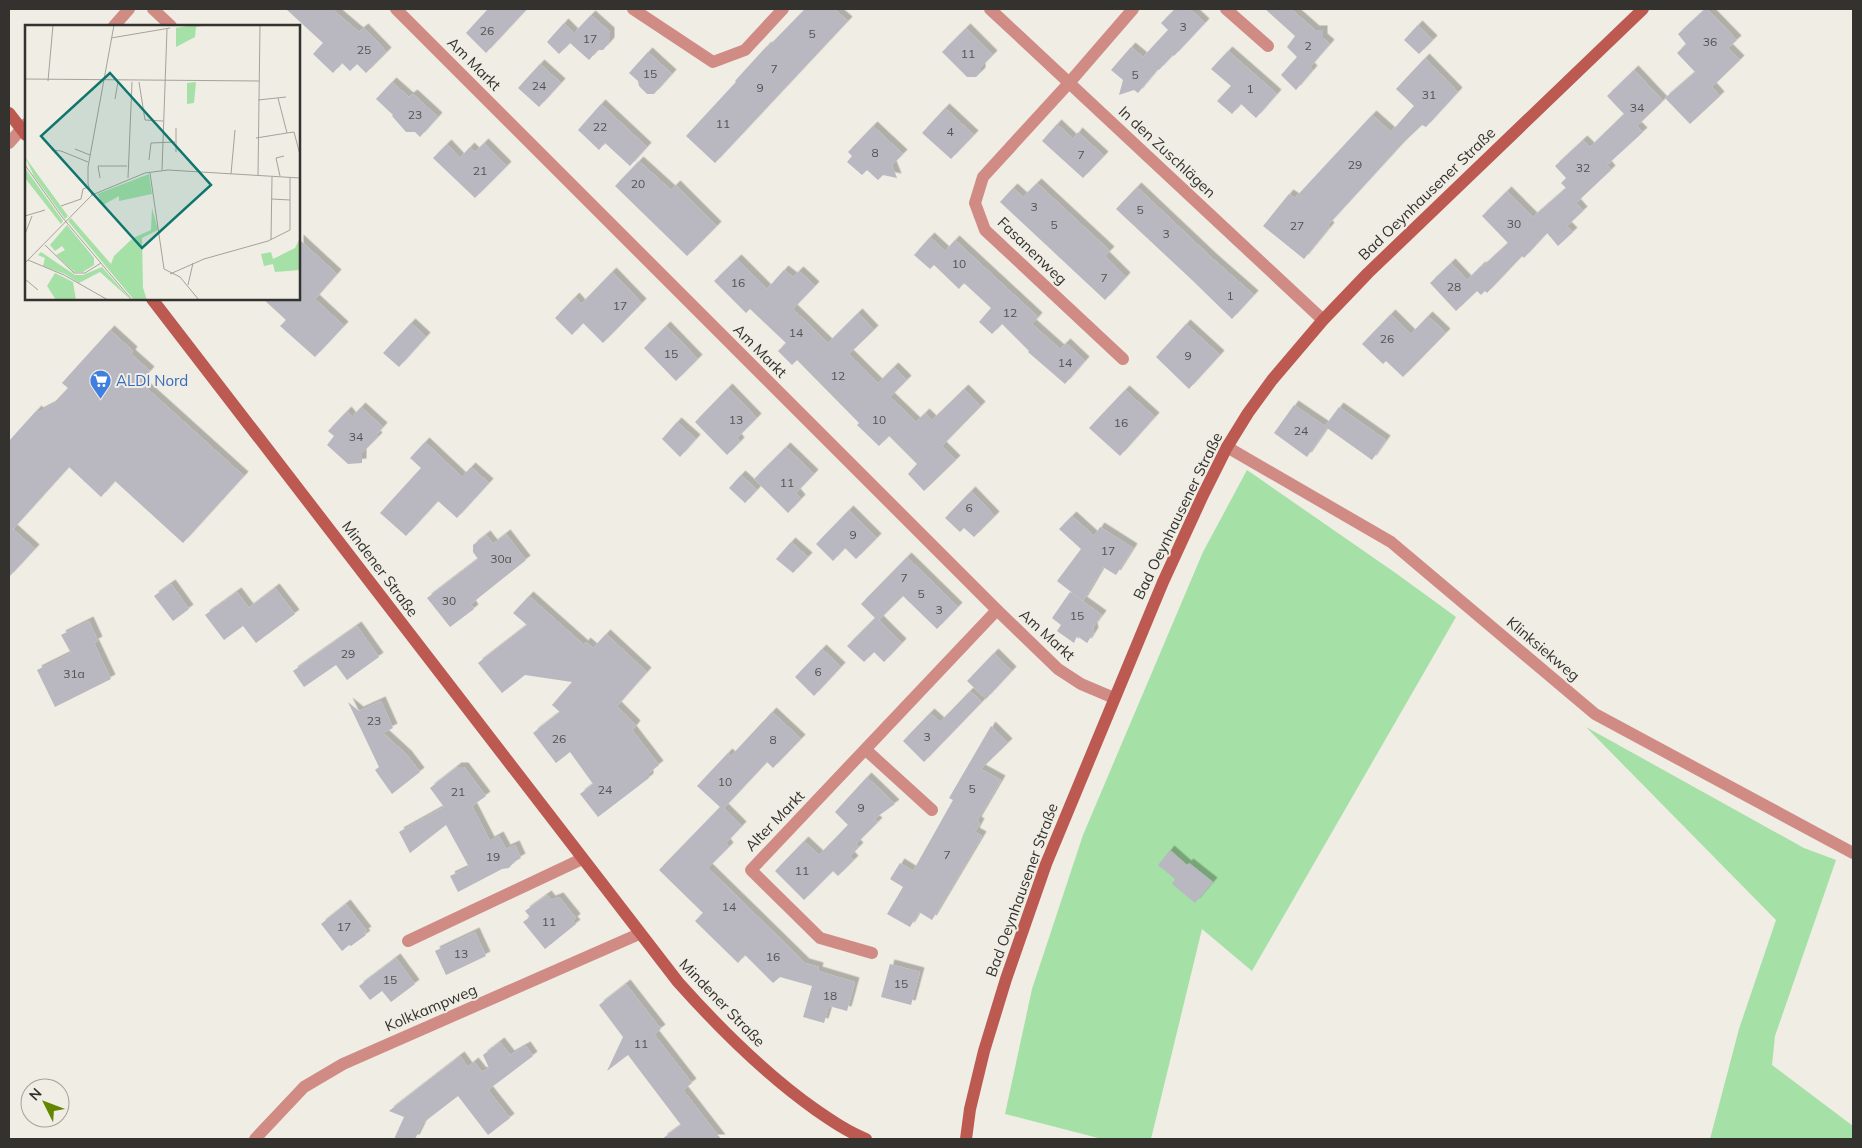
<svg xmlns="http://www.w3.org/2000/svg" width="1862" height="1148" font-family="Mulish,sans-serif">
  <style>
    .green { fill: #a5e0a7 }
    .building { fill: #b9b7c0; filter: url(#shadow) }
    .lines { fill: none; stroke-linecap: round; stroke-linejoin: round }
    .street { stroke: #d08c84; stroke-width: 12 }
    .secondary { stroke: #bc5a52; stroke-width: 12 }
    .labels { text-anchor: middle; stroke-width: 4; stroke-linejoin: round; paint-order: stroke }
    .number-label { font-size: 12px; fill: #545352 }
    .street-label { font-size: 15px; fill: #33322e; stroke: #efede4 }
    .shop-label { font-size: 15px; fill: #366cbe; stroke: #efede4; text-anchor: start }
    .inset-road { fill: none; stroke: #a4a29b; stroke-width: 1 }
    .view { fill: #0f766e; fill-opacity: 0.15; stroke: #0f766e; stroke-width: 2.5 }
    .inset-edge { fill: none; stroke: #33322e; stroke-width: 2.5 }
  </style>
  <defs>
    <filter id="shadow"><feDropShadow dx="4.5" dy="-4.5" stdDeviation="0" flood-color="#0004"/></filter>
  </defs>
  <rect width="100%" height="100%" fill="#efede4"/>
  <g class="green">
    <path d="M1247 470 1397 574 1456 617 1252 971 1202 929 1151 1139H1102L1005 1114 1032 989 1083 835 1203 552Z"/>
    <path d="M1586 727 1804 848 1836 860 1775 1036 1772 1065 1853 1126V1139H1710L1739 1029 1776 920Z"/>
  </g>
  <g class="building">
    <path d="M286 9H332L359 32 364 28 387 52 366 73 357 64 350 71 342 63 333 73 313 54 323 43Z"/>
    <path d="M488 9H527L486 53 466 33Z"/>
    <path d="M805 9H834L848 21 715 163 686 136 736 82 735 81 767 46 768 47Z"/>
    <path d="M1175 9H1190L1205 23 1174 56 1173 55 1159 70 1158 69 1138 93 1134 90 1119 95 1123 80 1111 70 1131 47 1143 57 1168 30 1161 23Z"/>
    <path d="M1265 9H1291L1315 30H1323V38L1330 44 1310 67 1313 70 1296 90 1281 75 1297 57 1287 47 1295 36Z"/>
    <path d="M1705 9H1707L1737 40 1728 48 1740 60 1712 87 1720 96 1690 124 1665 98 1695 72 1677 53 1686 44 1678 34Z"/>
    <path d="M591 15 610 32V42L603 50H598L589 60 570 43 559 54 547 42 564 23 574 33Z"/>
    <path d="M1418 25 1433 40 1419 54 1404 40Z"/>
    <path d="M966 28 993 55 981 67V72L976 77H967L942 52Z"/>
    <path d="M1228 51 1277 94 1256 118 1241 104 1232 114 1217 101 1231 86 1211 69Z"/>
    <path d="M648 52 672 74 654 94H647L639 86 638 81 629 73Z"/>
    <path d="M1425 58 1458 92 1426 127 1422 125 1403 143 1328 225 1330 227 1304 259 1263 226 1289 194 1295 198 1372 115 1391 132 1414 106 1396 89Z"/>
    <path d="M540 64 561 83 539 107 518 88Z"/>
    <path d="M1634 70 1663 101 1637 126 1643 132 1607 165 1611 170 1576 203 1583 211 1567 226 1573 232 1558 246 1547 233 1524 258 1522 256 1487 293 1485 291 1481 295 1477 291 1456 311 1430 283 1451 263 1467 280 1481 266 1482 267 1508 243 1482 216 1507 191 1533 217 1566 188 1561 183 1566 178 1555 166 1583 140 1590 147 1624 114 1607 96Z"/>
    <path d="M392 82 409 97 413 94 438 117 420 137 415 132H406L392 116 393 115 376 99Z"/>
    <path d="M601 104 647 147 630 166 605 143 599 150 578 130Z"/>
    <path d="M945 108 974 135 951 159 922 133Z"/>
    <path d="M1057 124 1073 139 1078 132 1104 156 1083 178 1042 141Z"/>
    <path d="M873 126 903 154 892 165 897 178 883 175 878 180 867 170 862 175 847 162 852 156 848 152Z"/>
    <path d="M484 143 507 166 475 198 433 158 447 144 460 158 470 147 475 152Z"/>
    <path d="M639 161 671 190 676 185 717 226 687 256 615 186Z"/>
    <path d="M1037 183 1110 251 1105 256 1126 277 1105 300 1000 202 1013 188 1023 197Z"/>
    <path d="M1137 187 1212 258 1254 295 1232 319 1192 280 1116 209Z"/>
    <path d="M930 237 945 251 955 240 1038 317 1032 324 1060 349 1066 343 1085 361 1065 384 1028 352 1029 351 1002 324 992 334 979 322 991 308 964 283 959 289 934 265 930 269 914 255Z"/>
    <path d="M299 239 337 274 315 299 344 326 315 357 280 326 286 320 263 299H299Z"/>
    <path d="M737 259 767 289 784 270 793 277 799 271 815 286 793 309 828 343 858 313 874 330 849 354 878 383 894 367 907 380 890 397 916 422 925 413 932 420 964 389 981 406 942 446 956 460 924 491 908 474 917 464 889 436 879 446 857 425 859 423 797 360 792 365 778 351 786 343 750 309 746 313 714 281Z"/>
    <path d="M612 272 642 303 603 343 583 323 572 335 555 318 575 297 581 304Z"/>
    <path d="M1391 314 1411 334 1428 316 1446 333 1403 377 1386 361 1383 364 1362 344Z"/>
    <path d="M411 323 426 337 399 367 383 353Z"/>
    <path d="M1186 324 1220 355 1189 389 1156 357Z"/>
    <path d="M666 326 698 359 676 381 644 348Z"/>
    <path d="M110 330 133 351 131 354 150 371 140 382 244 476 183 543 115 481 101 497 69 467 13 529 35 549 9 577V441L37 410 39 412 52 405 68 388 62 383Z"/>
    <path d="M728 388 757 418 737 438 740 442 727 455 695 422Z"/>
    <path d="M1125 390 1155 417 1120 456 1089 428Z"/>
    <path d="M1294 405 1325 426 1339 407 1386 440 1372 460 1327 428 1307 457 1274 433Z"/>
    <path d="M361 407 383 427 376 435 378 437 362 453V463L348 464 327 445 334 436 328 431 347 411 352 417Z"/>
    <path d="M677 422 696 439 680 457 662 439Z"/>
    <path d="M425 442 462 477 471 467 489 483 457 518 438 501 406 536 380 513 421 468 410 458Z"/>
    <path d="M786 447 814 474 796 493 801 499 788 513 754 479Z"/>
    <path d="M741 475 757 490 745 503 729 488Z"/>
    <path d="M971 491 995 516 974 537 964 528 960 532 945 518Z"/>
    <path d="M849 510 877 538 856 559 845 548 833 561 816 544Z"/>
    <path d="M1072 516 1094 536 1100 527 1133 548 1116 575 1103 567 1083 601 1057 581 1081 549 1059 529Z"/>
    <path d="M506 534 526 560 471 604 474 609 450 627 427 598 478 559 473 552V545L486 535 493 544Z"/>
    <path d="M791 542 808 557 793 573 776 559Z"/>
    <path d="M907 557 958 607 937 629 903 596 879 620 902 643 884 662 874 652 864 662 847 646 875 618 861 604Z"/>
    <path d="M171 584 189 609 173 621 154 596Z"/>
    <path d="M275 588 295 614 256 643 243 626 224 640 205 615 237 592 249 608Z"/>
    <path d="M1070 592 1102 615 1093 627 1094 632 1087 643 1077 636 1074 643 1057 631 1061 625 1052 618Z"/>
    <path d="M529 596 584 645 586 642 593 648 606 634 647 672 617 706 636 725 632 730 659 765 649 773V778L598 817 580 794 593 784 570 752 556 763 533 733 560 712 552 705 572 682 525 675 502 693 478 663 527 625 513 613Z"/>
    <path d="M89 621 98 641 94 643 111 679 55 707 37 670 71 653 61 635Z"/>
    <path d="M357 626 379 657 347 680 336 665 304 687 293 671Z"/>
    <path d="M822 649 841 667 814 696 795 677Z"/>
    <path d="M994 653 1012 671 986 699 967 681Z"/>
    <path d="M970 691 982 702 924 762 903 741 930 713 940 722Z"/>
    <path d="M381 701 393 728 383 733 407 755 420 772 392 794 375 770 379 767 348 702 359 711Z"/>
    <path d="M772 712 801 739 773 768 767 762 724 808 742 826 726 843 729 847 708 868 805 963 819 967 818 971 855 982 847 1011 829 1006 824 1023 803 1017 812 986 780 977 773 983 745 955 738 963 695 921 703 913 659 870 720 807 697 786 728 753 731 756Z"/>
    <path d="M991 726 1008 743 981 769 1001 780 977 821 980 823 975 832 982 836 932 920 919 912 910 927 887 914 903 887 890 879 900 863 913 871 953 800 949 798Z"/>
    <path d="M457 767H464L486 796 472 806 490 841 499 836 506 849 515 845 521 858 514 862 509 868 502 869 458 892 450 876 469 867 446 825 410 853 399 832 444 807 430 788Z"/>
    <path d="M867 777 895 804 874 819 878 822 856 844 859 847 850 856 854 860 838 876 833 871 804 900 775 871 804 841 819 855 848 825 835 812Z"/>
    <path d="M1170 850 1187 865 1189 863 1213 882 1195 903 1172 884 1175 879 1158 865Z"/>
    <path d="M547 895 551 900 559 897 576 918 573 921 576 924 545 949 523 922 530 917 525 911Z"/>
    <path d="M346 904 367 931 364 933 366 935 351 946 349 945 342 951 321 924Z"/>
    <path d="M475 932 486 956 446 975 435 951Z"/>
    <path d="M396 958 415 984 391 1002 382 991 370 1000 359 986Z"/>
    <path d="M890 964 920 972 911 1005 881 997Z"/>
    <path d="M626 984 661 1029 654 1034 692 1083 683 1090 721 1139H662L681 1125 628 1055 607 1071 623 1037 599 1005Z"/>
    <path d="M500 1042 510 1055 526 1046 533 1056 488 1090 510 1118 488 1135 458 1096 423 1123 415 1139H394L404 1117 389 1111 460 1056 468 1067 474 1062 482 1072 489 1068 483 1055Z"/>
  </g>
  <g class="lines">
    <g class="street">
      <path d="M153 9 171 26"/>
      <path d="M396 9 997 610 1058 669 1081 684 1114 698"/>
      <path d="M633 9 713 62 745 50 783 9"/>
      <path d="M990 9 1323 320"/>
      <path d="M1226 9 1268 46"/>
      <path d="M114 26 129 9"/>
      <path d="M9 143 26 124"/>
      <path d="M1123 359 985 230 975 203 983 177 1069 83 1133 9"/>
      <path d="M1227 447 1391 542 1595 714 1853 853"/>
      <path d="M866 750 932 810"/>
      <path d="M408 941 582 859"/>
      <path d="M872 953 820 938 751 870 997 610"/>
      <path d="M255 1139 304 1087 343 1064 639 934"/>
    </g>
    <g class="secondary">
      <path d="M9 113 26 135"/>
      <path d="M152 299 678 982C720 1029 765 1074 816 1110 832 1121 848 1132 866 1139"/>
      <path d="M966 1139 970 1109 984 1051 1006 979 1046 864 1163 582 1203 495 1227 447 1248 413 1272 380 1323 320 1368 273 1643 9"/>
    </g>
  </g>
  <defs>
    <symbol id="supermarket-pin" viewBox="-11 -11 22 30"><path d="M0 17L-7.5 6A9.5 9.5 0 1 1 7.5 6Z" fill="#3f7fe0" stroke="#efede4"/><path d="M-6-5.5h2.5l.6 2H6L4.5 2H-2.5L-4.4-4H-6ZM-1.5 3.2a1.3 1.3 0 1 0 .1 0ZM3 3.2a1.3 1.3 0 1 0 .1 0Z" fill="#fff"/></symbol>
  </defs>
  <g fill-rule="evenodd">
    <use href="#supermarket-pin" x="88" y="368" width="25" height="34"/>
  </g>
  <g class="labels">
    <g class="number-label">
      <text x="1183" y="31">3</text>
      <text x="487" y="35">26</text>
      <text x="812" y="38">5</text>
      <text x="590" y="43">17</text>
      <text x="1710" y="46">36</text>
      <text x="1308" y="50">2</text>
      <text x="364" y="54">25</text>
      <text x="968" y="58">11</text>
      <text x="774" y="73">7</text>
      <text x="650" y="78">15</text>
      <text x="1135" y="79">5</text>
      <text x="539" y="90">24</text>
      <text x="760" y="92">9</text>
      <text x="1250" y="93">1</text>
      <text x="1429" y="99">31</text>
      <text x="1637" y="112">34</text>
      <text x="415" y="119">23</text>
      <text x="723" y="128">11</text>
      <text x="600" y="131">22</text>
      <text x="950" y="136">4</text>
      <text x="875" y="157">8</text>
      <text x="1081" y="159">7</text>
      <text x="1355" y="169">29</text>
      <text x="1583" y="172">32</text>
      <text x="480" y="175">21</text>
      <text x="638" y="188">20</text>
      <text x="1034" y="211">3</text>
      <text x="1140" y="214">5</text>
      <text x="1514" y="228">30</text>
      <text x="1054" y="229">5</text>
      <text x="1297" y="230">27</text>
      <text x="1166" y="238">3</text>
      <text x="959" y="268">10</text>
      <text x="1104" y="282">7</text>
      <text x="738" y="287">16</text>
      <text x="1454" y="291">28</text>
      <text x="1230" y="300">1</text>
      <text x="620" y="310">17</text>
      <text x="1010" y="317">12</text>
      <text x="796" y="337">14</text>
      <text x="1387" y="343">26</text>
      <text x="671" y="358">15</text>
      <text x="1188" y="360">9</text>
      <text x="1065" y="367">14</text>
      <text x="838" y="380">12</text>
      <text x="736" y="424">13</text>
      <text x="879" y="424">10</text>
      <text x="1121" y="427">16</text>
      <text x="1301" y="435">24</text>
      <text x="356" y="441">34</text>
      <text x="787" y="487">11</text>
      <text x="969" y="512">6</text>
      <text x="853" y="539">9</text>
      <text x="1108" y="555">17</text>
      <text x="501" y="563">30a</text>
      <text x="904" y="582">7</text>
      <text x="921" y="598">5</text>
      <text x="449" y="605">30</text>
      <text x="939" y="614">3</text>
      <text x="1077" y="620">15</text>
      <text x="348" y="658">29</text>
      <text x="818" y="676">6</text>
      <text x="74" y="678">31a</text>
      <text x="374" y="725">23</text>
      <text x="927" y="741">3</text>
      <text x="559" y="743">26</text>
      <text x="773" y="744">8</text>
      <text x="725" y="786">10</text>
      <text x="972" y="793">5</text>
      <text x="605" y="794">24</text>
      <text x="458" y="796">21</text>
      <text x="861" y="812">9</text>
      <text x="947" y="859">7</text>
      <text x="493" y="861">19</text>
      <text x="802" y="875">11</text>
      <text x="729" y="911">14</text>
      <text x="549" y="926">11</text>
      <text x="344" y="931">17</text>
      <text x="461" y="958">13</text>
      <text x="773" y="961">16</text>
      <text x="390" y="984">15</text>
      <text x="901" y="988">15</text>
      <text x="830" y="1000">18</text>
      <text x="641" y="1048">11</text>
    </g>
    <g class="street-label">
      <text transform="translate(474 64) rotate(45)" y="5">Am Markt</text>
      <text transform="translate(1167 152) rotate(43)" y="5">In den Zuschlägen</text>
      <text transform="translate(1427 194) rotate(-44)" y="5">Bad Oeynhausener Straße</text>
      <text transform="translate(1032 251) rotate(44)" y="5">Fasanenweg</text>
      <text transform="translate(760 351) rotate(45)" y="5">Am Markt</text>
      <text transform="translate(1178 516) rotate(-64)" y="5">Bad Oeynhausener Straße</text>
      <text transform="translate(380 569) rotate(53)" y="5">Mindener Straße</text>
      <text transform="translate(1047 635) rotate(42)" y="5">Am Markt</text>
      <text transform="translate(1543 649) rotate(40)" y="5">Klinksiekweg</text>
      <text transform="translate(775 821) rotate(-46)" y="5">Alter Markt</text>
      <text transform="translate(1022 890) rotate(-70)" y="5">Bad Oeynhausener Straße</text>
      <text transform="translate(722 1003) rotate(46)" y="5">Mindener Straße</text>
      <text transform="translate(431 1008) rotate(-23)" y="5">Kolkkampweg</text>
    </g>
    <g class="shop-label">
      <text x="116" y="386">ALDI Nord</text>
    </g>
  </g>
  <g transform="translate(25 25)">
    <rect width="275" height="275" fill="#efede4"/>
    <path d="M168 0H184L171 2 170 12 151 22V3ZM171 57 169 78 162 79V58ZM0 132 43 191 40 194 9 151ZM0 143 38 196 36 199 0 153ZM124 149 127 169 94 176V171L78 180 72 169ZM127 183 133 205 117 213 118 263 122 275H109L43 196 46 193 86 239 89 231 108 213 126 205ZM42 200 69 233V240L58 247H49L31 230 40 225 37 221 30 226 25 220ZM275 213V245L250 247 248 239 239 241 236 229 246 227 248 234 270 223ZM16 227 50 250H58L77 242 106 275 75 247 54 258 40 249 18 241 20 233 13 230ZM30 248 48 257 51 275H31L22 261Z" fill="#a5e0a7"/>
    <path class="inset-road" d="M86 13 145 3M0 54 234 56M23 56 28 0M114 57 120 95 138 96M253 73 262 108 269 107 275 130M90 74 93 57M233 75 261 72M231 113 262 108M50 124 65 130M27 125 36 126 63 137M151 127V103M124 135 126 118 150 117M0 140 37 192 107 275M137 145 142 4M125 148 139 244 155 252 174 275M206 149 210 105M233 150 235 0M255 151 251 133 259 131M75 153 73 141H102M103 153 107 57M265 153V205M67 170 63 159V142L89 0M247 174 265 175M36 181 56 174 58 164 63 162M0 191 20 185M0 209 7 191M246 215 247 152M20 220 49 248H60L76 238M3 235 39 250 83 275M0 238 67 170 120 148 143 145 275 153M145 249 179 234 243 216 265 205M0 254 13 265M163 260 168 238"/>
    <path class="view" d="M85 48 186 160 117 223 16 111Z"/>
    <rect width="275" height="275" class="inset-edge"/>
  </g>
  <rect width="1862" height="1148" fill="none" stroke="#33322e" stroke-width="20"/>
  <g transform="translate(45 1103) rotate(312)"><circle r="24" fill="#efede4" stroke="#a4a29b"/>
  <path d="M0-4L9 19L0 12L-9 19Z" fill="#638500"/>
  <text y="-8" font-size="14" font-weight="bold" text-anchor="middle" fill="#33322e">N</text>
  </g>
</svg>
